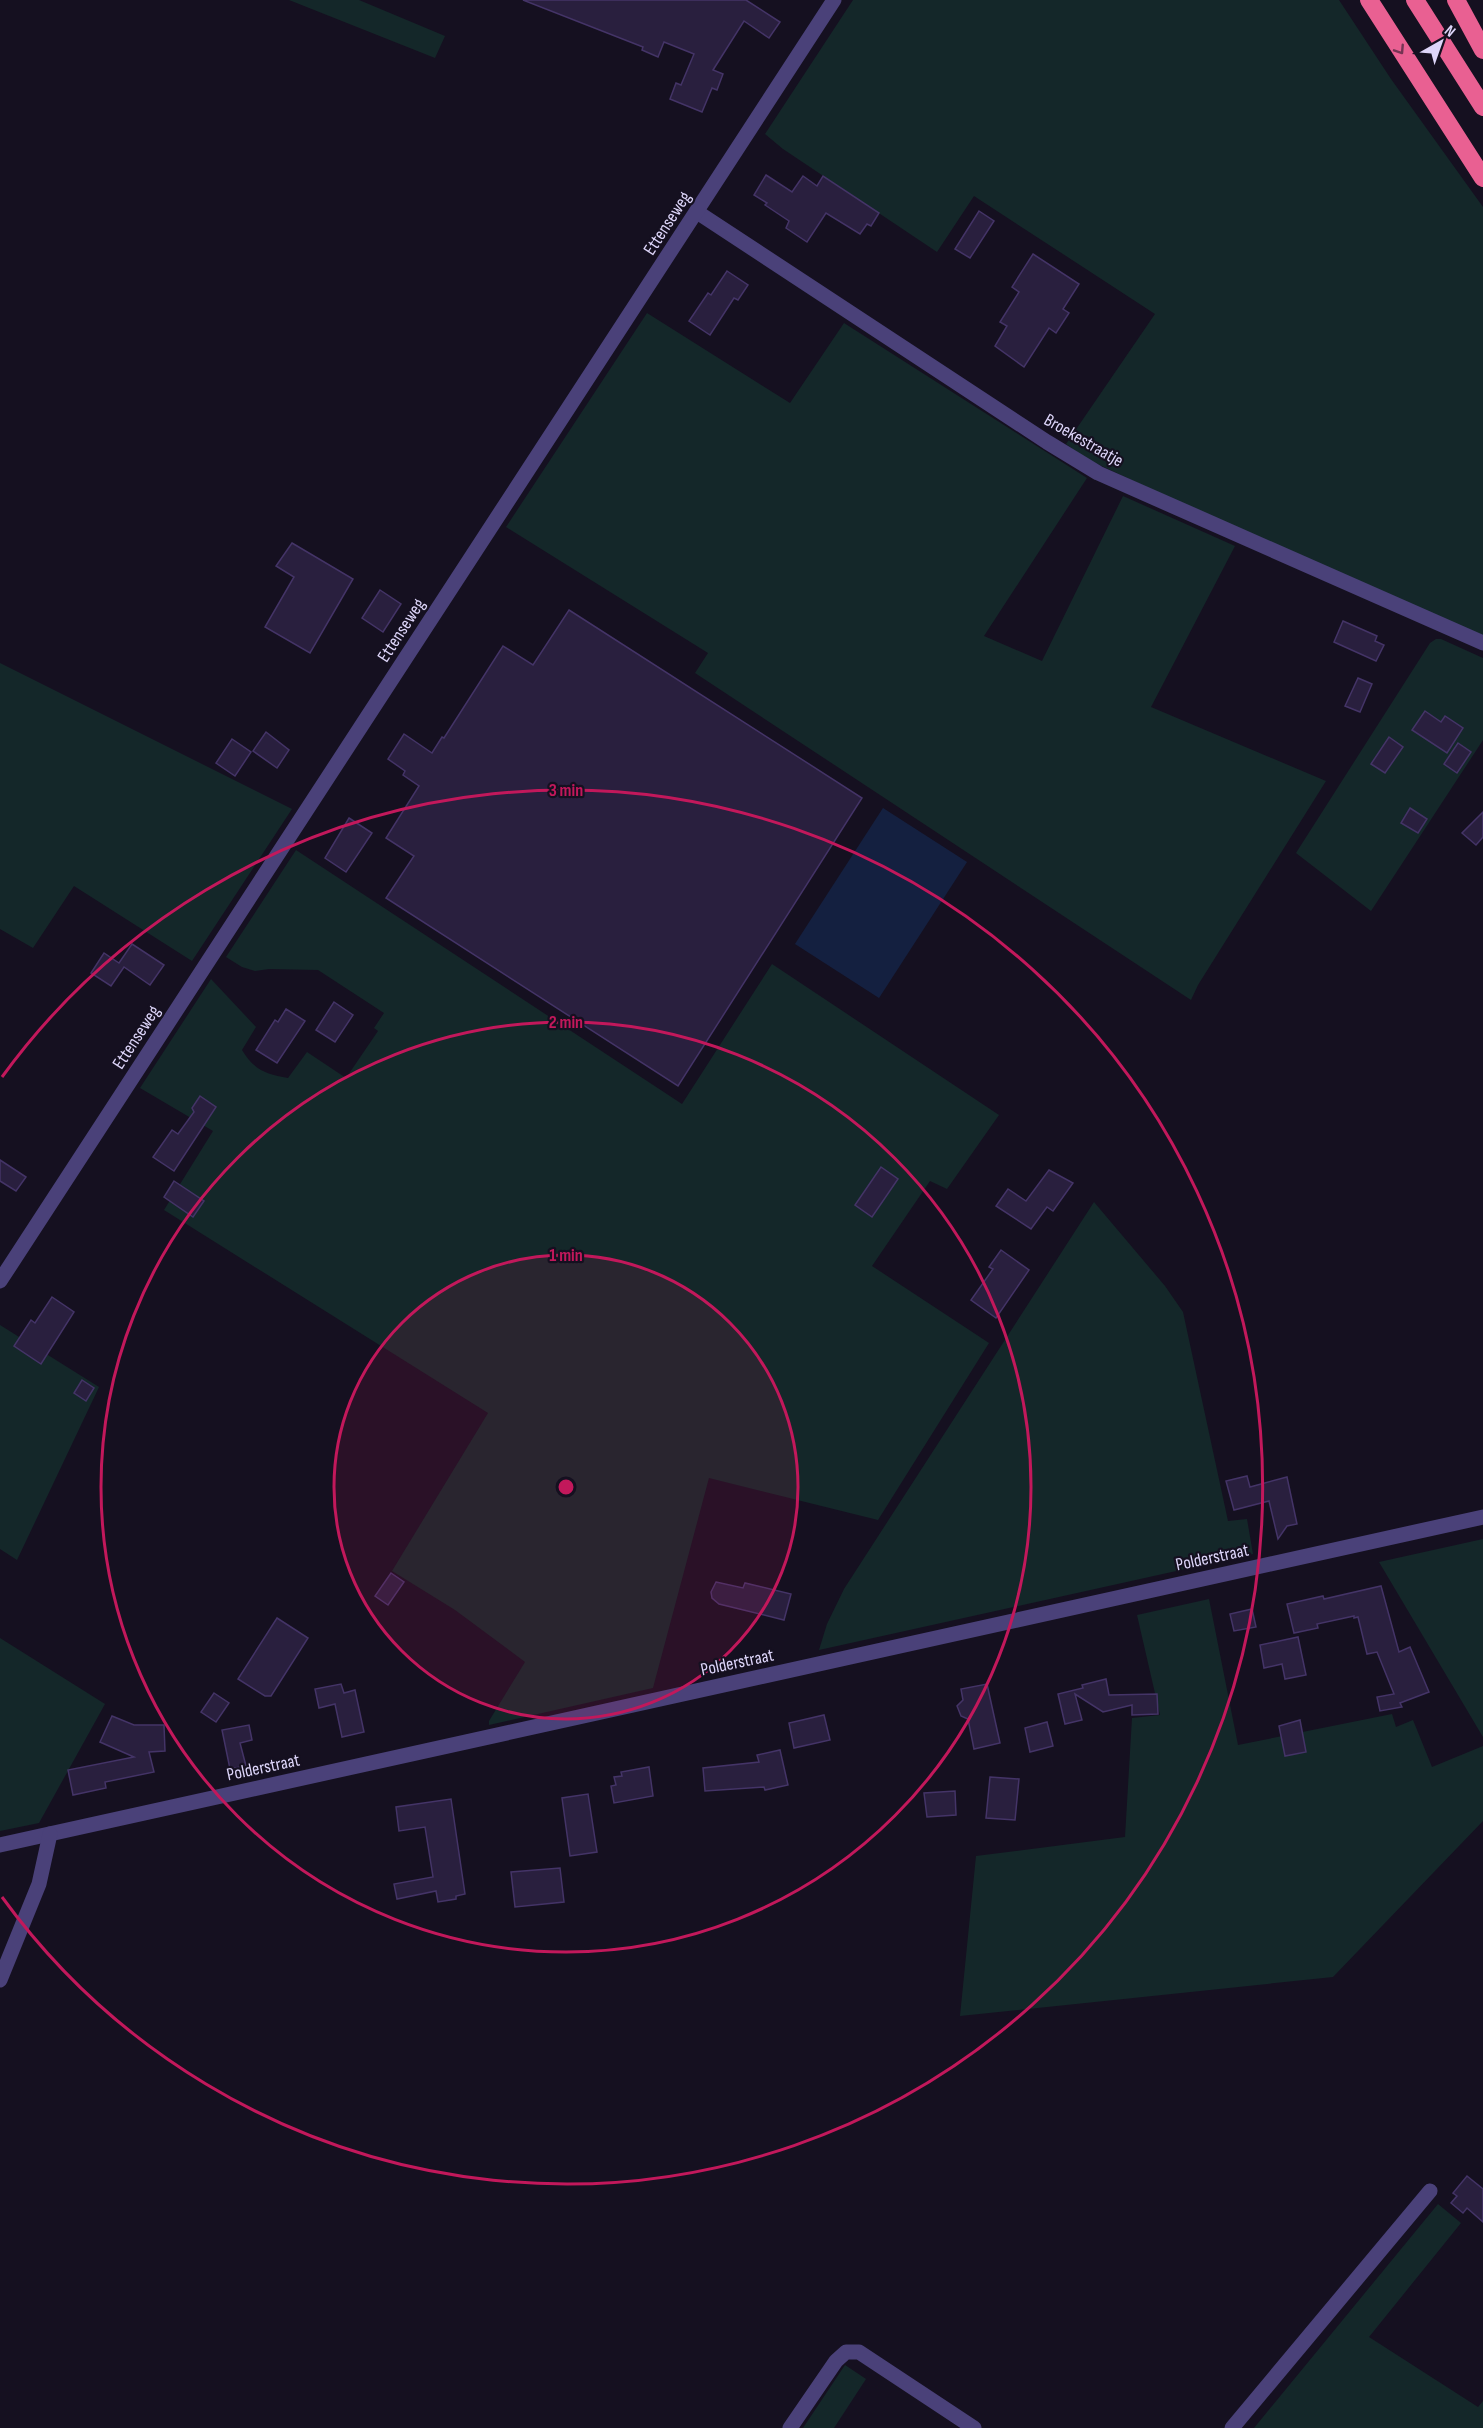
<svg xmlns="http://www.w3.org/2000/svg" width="1483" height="2428" font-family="'Sofia Sans Condensed',sans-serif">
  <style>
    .green { fill: #142729 }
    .water { fill: #142040 }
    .building { fill: #291f3e; stroke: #443467; stroke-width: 1.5 }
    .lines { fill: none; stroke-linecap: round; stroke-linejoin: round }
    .minor { stroke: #4a4179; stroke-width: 15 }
    .highway { stroke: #e96092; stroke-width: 18 }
    .oneway { stroke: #743453 }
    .ring { fill: none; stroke: #c2185b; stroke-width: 3 }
    .labels { text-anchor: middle; stroke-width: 4.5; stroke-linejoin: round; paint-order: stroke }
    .street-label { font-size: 18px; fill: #ddd5f9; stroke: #151020 }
    .centre { fill: #c2185b; stroke: #151020; stroke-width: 3 }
    .ring-label { font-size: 18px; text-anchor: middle; font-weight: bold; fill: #c2185b; stroke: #151020; stroke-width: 4.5; stroke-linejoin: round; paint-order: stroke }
  </style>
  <rect width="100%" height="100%" fill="#151020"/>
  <g class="green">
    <path d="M289 0H359L445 36 435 58Z"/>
    <path d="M853 0H1339L1391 79 1483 207V637L1216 520 1085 458 1066 444 1155 314 974 196 937 252 783 149 765 134Z"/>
    <path d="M647 313 790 403 844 323 1087 478 984 636 1042 661 1123 496 1235 546 1151 707 1326 781 1198 985 1191 1000 695 673 708 653 506 527Z"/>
    <path d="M1436 639H1441L1483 658V740L1371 911 1296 853 1430 643Z"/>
    <path d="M0 663 292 809 192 961 74 886 33 948 0 929Z"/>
    <path d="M296 850 682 1104 772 964 999 1115 947 1189 930 1181 872 1266 989 1343 878 1520 709 1478 653 1688 489 1725V1721L525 1662 455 1610 392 1571 488 1413 164 1210 213 1131 140 1088 211 979 256 1027 242 1050C254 1070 266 1074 288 1078L307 1052 346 1078 378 1031 374 1028 384 1013 318 970 269 969 255 971 242 967 226 957Z"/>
    <path d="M1094 1202 1165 1286 1183 1312 1228 1521 1247 1519 1253 1554 819 1650 827 1624 844 1589Z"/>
    <path d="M0 1325 99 1387 17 1560 0 1549Z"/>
    <path d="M1483 1539V1737L1379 1562Z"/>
    <path d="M1209 1599 1238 1745 1392 1714 1396 1727 1413 1720 1432 1767 1483 1746V1821L1333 1977 960 2016 976 1856 1125 1837 1132 1718 1160 1715 1137 1615Z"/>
    <path d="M0 1638 105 1704 39 1823 0 1831Z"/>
    <path d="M1438 2204 1461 2223 1369 2337 1478 2407 1483 2401V2428H1254Z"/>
    <path d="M845 2365 866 2379 834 2428H803Z"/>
  </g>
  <path class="water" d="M883 808 967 862 879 998 795 944Z"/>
  <g class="building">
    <path d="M523 0H746L780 22 769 38 744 21 713 70 723 74 717 90 712 88 702 112 670 99 676 83 681 85 694 54 664 42 658 57 642 50 643 47Z"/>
    <path d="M766 175 792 192 803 176 817 186 823 176 879 213 871 226 867 224 860 234 826 213 807 242 786 228 789 221 765 205 767 203 754 195Z"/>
    <path d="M979 211 994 221 970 258 955 249Z"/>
    <path d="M1033 254 1079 284 1063 309 1069 313 1056 333 1049 328 1024 367 995 346 1007 326 1000 322 1019 292 1012 287Z"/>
    <path d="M727 271 748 285 738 300 734 298 710 335 689 321 708 293 711 295Z"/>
    <path d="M292 543 353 579 310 653 265 627 294 577 276 566Z"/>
    <path d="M380 590 401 604 383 632 362 618Z"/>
    <path d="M569 610 862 798 678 1086 386 898 414 856 386 838 419 786 403 775 405 771 388 759 404 734 432 753 442 737 444 738 503 646 533 665Z"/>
    <path d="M1343 621 1377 636 1375 641 1384 645 1376 661 1334 642Z"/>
    <path d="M1358 678 1372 684 1360 712 1345 706Z"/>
    <path d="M1425 711 1441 722 1445 716 1463 728 1447 753 1412 730Z"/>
    <path d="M266 732 289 750 277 768 253 751Z"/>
    <path d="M1389 737 1403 747 1385 773 1371 764Z"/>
    <path d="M232 739 251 752 235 776 216 763Z"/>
    <path d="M1458 743 1471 752 1457 773 1444 764Z"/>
    <path d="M1410 808 1427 819 1418 833 1401 823Z"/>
    <path d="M1483 812V837L1476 845 1462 833Z"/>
    <path d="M349 818 372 833 346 872 325 858Z"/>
    <path d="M132 944 164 965 150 985 124 967 111 986 91 973 104 953 119 963Z"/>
    <path d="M334 1002 353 1015 335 1042 316 1030Z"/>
    <path d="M286 1009 305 1021 277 1063 256 1050 275 1020 278 1022Z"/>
    <path d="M200 1096 216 1107 174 1171 153 1157 172 1130 178 1134 194 1112 192 1108Z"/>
    <path d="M0 1160 26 1177 16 1191 0 1181Z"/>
    <path d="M881 1167 898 1179 872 1217 855 1205Z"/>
    <path d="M1049 1170 1073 1183 1053 1211 1047 1207 1031 1229 996 1206 1008 1189 1026 1201Z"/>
    <path d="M174 1181 204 1201 193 1217 164 1197Z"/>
    <path d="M1001 1250 1029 1270 996 1318 971 1300 993 1269 989 1267Z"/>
    <path d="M52 1297 74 1312 41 1364 14 1346 31 1320 35 1323Z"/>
    <path d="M82 1380 94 1388 86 1401 74 1393Z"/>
    <path d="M1247 1476 1250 1487 1287 1477 1297 1524 1287 1526 1278 1539 1269 1501 1234 1510 1226 1481Z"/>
    <path d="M391 1573 404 1582 388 1605 375 1596Z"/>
    <path d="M716 1582 743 1588 745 1583 791 1594 784 1620 719 1604 712 1598 711 1592Z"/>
    <path d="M1381 1586 1399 1652 1410 1647 1429 1692 1400 1703 1402 1707 1380 1711 1377 1697 1394 1694 1377 1652 1367 1654 1358 1617 1354 1618V1616L1317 1624 1318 1628 1294 1633 1287 1604 1323 1596 1324 1599Z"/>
    <path d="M1252 1609 1256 1627 1234 1631 1230 1614Z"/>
    <path d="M277 1618 308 1638 271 1696H265L238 1679Z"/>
    <path d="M1298 1637 1306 1675 1285 1679 1282 1664 1264 1668 1260 1645Z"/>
    <path d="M1106 1679 1109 1695 1157 1694 1158 1714 1132 1715V1705L1103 1712 1075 1694 1082 1720 1065 1724 1058 1694 1083 1688 1082 1685Z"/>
    <path d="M341 1684 344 1693 355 1690 364 1732 342 1737 335 1704 319 1708 315 1689Z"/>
    <path d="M987 1684 1000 1743 974 1749 968 1719 961 1716 957 1706 963 1700 961 1689Z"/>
    <path d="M214 1693 229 1703 216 1722 201 1712Z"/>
    <path d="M824 1715 830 1740 794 1748 789 1723Z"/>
    <path d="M112 1716 134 1725H164L165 1751 149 1752 154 1772 105 1782 106 1788 73 1795 68 1770 134 1757 100 1742Z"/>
    <path d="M1300 1720 1306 1752 1285 1756 1279 1726Z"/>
    <path d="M1047 1722 1053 1746 1030 1752 1025 1728Z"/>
    <path d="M249 1725 252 1740 240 1743 246 1766 230 1769 222 1730Z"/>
    <path d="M780 1750 788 1785 765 1790 764 1787 705 1791 703 1768 759 1762 757 1755Z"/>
    <path d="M649 1767 653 1796 614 1803 611 1786 616 1785 614 1777 622 1776 621 1772Z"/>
    <path d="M990 1777 1019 1779 1015 1820 986 1818Z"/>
    <path d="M955 1791 956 1815 927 1817 924 1793Z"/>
    <path d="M588 1794 597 1852 570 1856 562 1798Z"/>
    <path d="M451 1799 465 1894 456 1896V1899L438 1902 436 1891 397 1899 394 1884 433 1877 425 1827 399 1831 396 1807Z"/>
    <path d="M560 1868 564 1902 515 1907 511 1872Z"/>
    <path d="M1467 2176 1483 2189V2222L1467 2208 1463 2213 1451 2203 1457 2196 1453 2193Z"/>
  </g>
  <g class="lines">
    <g class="minor">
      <path d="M697 212 1047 442 1098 473 1483 643"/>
      <path d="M0 1281 834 0"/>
      <path d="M0 1845 1483 1517"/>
      <path d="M0 1980 39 1884 50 1834"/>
      <path d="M790 2428 836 2361 846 2352H859L974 2428"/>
      <path d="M1232 2428 1430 2191"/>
    </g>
    <g class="highway">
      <path d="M1369 0 1483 178"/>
      <path d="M1415 0 1483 107"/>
      <path d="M1456 0 1483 50"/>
    </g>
  </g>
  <defs><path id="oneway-chevron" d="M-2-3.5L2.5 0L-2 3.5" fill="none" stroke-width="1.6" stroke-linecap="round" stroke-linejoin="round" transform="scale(1.5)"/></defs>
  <use class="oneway" href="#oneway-chevron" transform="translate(1400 50) rotate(57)"/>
  <circle cx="566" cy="1487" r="232" fill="#c2185b" fill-opacity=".12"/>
  <g class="ring">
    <circle cx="566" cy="1487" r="232"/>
    <circle cx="566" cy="1487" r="465"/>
    <path d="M2 1077A697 697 0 1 1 2 1897"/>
  </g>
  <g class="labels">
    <g class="street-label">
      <text transform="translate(667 223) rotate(-57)" y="6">Ettenseweg</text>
      <text transform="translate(1084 440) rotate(30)" y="6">Broekestraatje</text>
      <text transform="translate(401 630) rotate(-57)" y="6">Ettenseweg</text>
      <text transform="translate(136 1037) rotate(-57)" y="6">Ettenseweg</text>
      <text transform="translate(1212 1557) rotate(-12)" y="6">Polderstraat</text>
      <text transform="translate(737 1662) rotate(-12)" y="6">Polderstraat</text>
      <text transform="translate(263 1767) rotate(-12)" y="6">Polderstraat</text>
    </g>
  </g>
  <circle cx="566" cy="1487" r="9" class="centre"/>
  <g class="ring-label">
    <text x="566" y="796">3 min</text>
    <text x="566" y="1028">2 min</text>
    <text x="566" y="1261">1 min</text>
  </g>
  <g transform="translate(1441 42) rotate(40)" stroke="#151020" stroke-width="4.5" paint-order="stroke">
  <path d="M0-4.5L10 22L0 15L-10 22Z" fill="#ddd5f9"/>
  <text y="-9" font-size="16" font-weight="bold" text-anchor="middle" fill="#ddd5f9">N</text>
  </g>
</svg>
